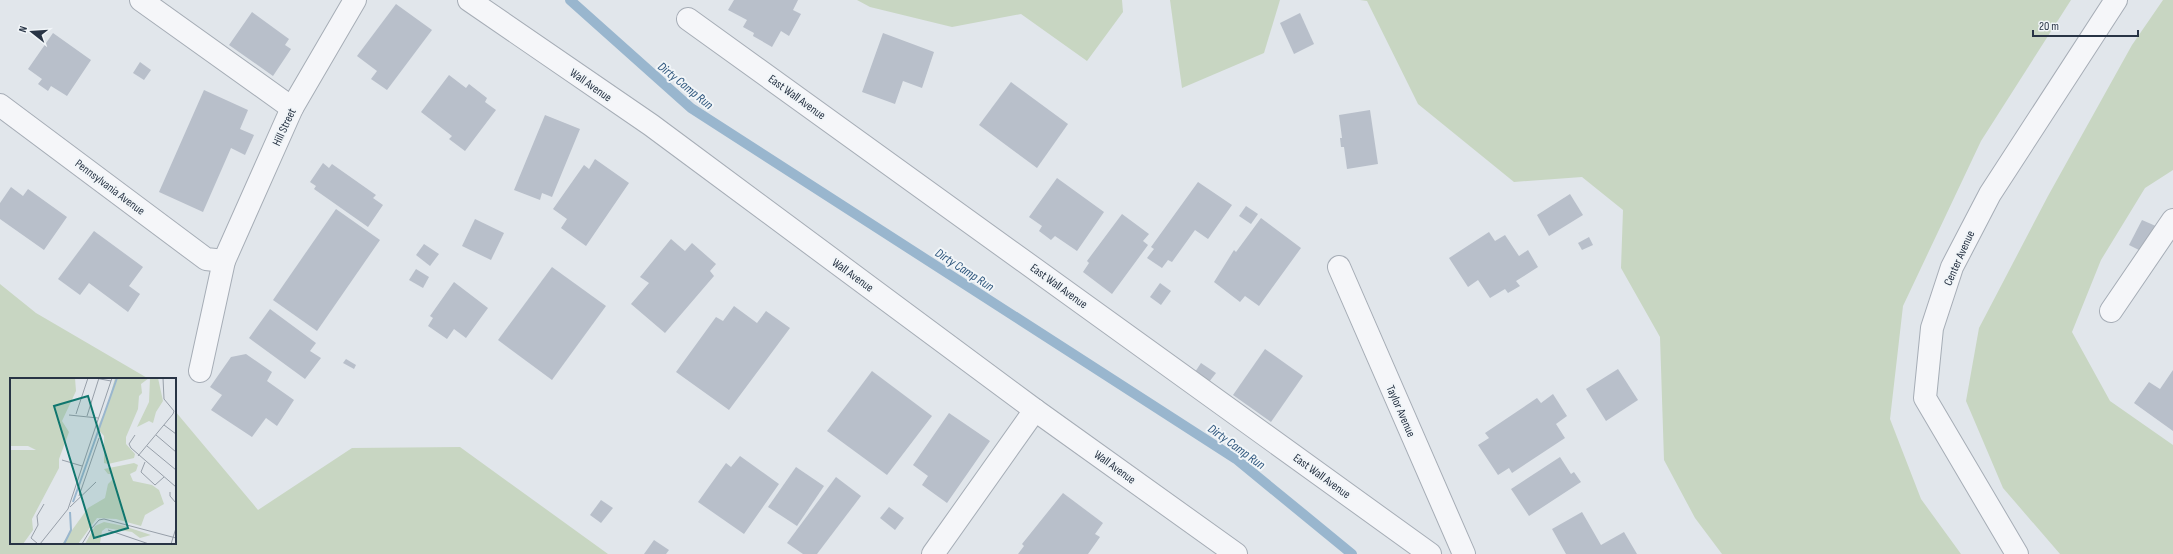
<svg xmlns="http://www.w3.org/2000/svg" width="2173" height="554" font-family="'Sofia Sans Condensed',sans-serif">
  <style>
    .green { fill: #c8d6c2 }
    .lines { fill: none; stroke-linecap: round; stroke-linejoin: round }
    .stream { stroke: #99b6ce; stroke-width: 10 }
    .building { fill: #b8bfca }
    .minor-casing { stroke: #a6adb6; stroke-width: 24 }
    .minor { stroke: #f5f6f9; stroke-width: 22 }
    .labels { text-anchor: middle; stroke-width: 4; stroke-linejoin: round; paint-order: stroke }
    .street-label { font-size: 12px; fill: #283445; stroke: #f1f5f8 }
    .water-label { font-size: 13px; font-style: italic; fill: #2e567d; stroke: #f1f5f8 }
    .inset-river { fill: none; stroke: #99b6ce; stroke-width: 2 }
    .inset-road { fill: none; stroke: #979fa9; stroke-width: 1 }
    .view { fill: #0f766e; fill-opacity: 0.15; stroke: #0f766e; stroke-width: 2 }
    .inset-edge { fill: none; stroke: #283445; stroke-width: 2 }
  </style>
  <rect width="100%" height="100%" fill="#e1e6eb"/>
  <g class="green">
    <path d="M857 0H1122L1123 12 1087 61 1021 14 952 27 870 7Z"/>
    <path d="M1170 0H1280L1264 53 1182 88Z"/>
    <path d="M1360 0H2071L1981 141 1903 306 1890 419 1921 499 1961 554H1722L1695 518 1664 460 1660 337 1621 268 1623 210 1582 177 1514 182 1418 104 1367 1Z"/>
    <path d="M2163 0H2173V170L2145 188 2101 260 2072 332 2110 401 2173 445V554H2060L2003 488 1966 401 1979 328 2048 196 2132 45Z"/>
    <path d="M0 284 36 313 149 379H11V543H175V411L258 510 352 448 460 447 608 554H0Z"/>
  </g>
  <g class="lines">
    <path class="stream" d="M570 0 691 108 1236 459 1352 554"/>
  </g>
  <g class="building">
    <path d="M734 0H798L793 10 801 14 789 36 781 31 772 47 753 36 754 33 743 27 747 20 728 10Z"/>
    <path d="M396 4 432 30 387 90 371 79 377 71 357 56Z"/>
    <path d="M252 12 289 39 285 45 291 49 273 76 229 45Z"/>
    <path d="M1300 13 1314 44 1294 54 1280 23Z"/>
    <path d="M53 33 91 60 67 96 51 86 48 91 38 84 42 79 28 69Z"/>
    <path d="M883 33 934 52 922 88 903 81 895 104 862 92Z"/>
    <path d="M140 62 151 70 144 80 133 73Z"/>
    <path d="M449 75 466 88 469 84 487 98 485 102 496 110 465 151 449 139 452 136 421 112Z"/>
    <path d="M1011 82 1068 124 1037 168 979 125Z"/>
    <path d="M204 90 248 110 240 129 254 135 245 155 231 148 203 212 159 192Z"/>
    <path d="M1370 110 1378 164 1347 169 1344 147H1341L1340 138H1342L1339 115Z"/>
    <path d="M545 115 580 129 552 197 542 193 540 200 514 190Z"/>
    <path d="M595 159 629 183 586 246 561 228 567 219 553 209 584 165 589 169Z"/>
    <path d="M323 163 329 168 332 164 376 195 373 198 383 205 368 227 314 189 316 186 310 182Z"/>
    <path d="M1057 178 1104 212 1077 251 1055 236 1051 240 1039 231 1042 226 1029 217Z"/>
    <path d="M1198 182 1232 205 1208 239 1195 230 1172 262 1168 260 1162 268 1147 258 1154 249 1151 247Z"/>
    <path d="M11 187 23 196 28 189 67 217 44 250 0 219V203Z"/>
    <path d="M1570 194 1583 215 1549 236 1537 215Z"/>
    <path d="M1246 206 1258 214 1251 224 1239 216Z"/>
    <path d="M336 209 380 240 317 331 273 300Z"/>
    <path d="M1122 214 1149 234 1143 241 1148 245 1112 294 1083 272 1089 263 1087 261Z"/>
    <path d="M1261 218 1301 248 1259 306 1245 296 1240 302 1214 282 1234 250 1236 252Z"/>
    <path d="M475 219 504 233 491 260 462 246Z"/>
    <path d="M2142 220 2158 227 2145 253 2129 245Z"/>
    <path d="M94 231 143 267 129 286 140 294 128 312 89 283 80 295 58 279Z"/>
    <path d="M1489 232 1495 241 1505 235 1519 256 1528 250 1538 267 1516 281 1520 286 1508 293 1505 289 1490 298 1478 280 1468 287 1449 258Z"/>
    <path d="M1589 237 1593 245 1582 250 1578 243Z"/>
    <path d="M671 239 685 251 692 243 716 264 710 271 714 276 665 333 631 304 649 283 640 277Z"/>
    <path d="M424 244 439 254 430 266 416 255Z"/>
    <path d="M552 267 606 306 552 380 498 340Z"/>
    <path d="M416 269 429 277 423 288 409 280Z"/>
    <path d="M454 282 488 308 466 338 454 329 447 339 428 326 433 318 430 316Z"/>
    <path d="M1160 283 1171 291 1161 305 1150 297Z"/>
    <path d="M734 306 757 323 766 311 790 328 729 410 676 372 716 317 723 321Z"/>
    <path d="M270 309 316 343 310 351 321 358 305 379 249 338Z"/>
    <path d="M1265 349 1303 376 1271 422 1233 395Z"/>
    <path d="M246 354 272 372 267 381 294 400 277 426 266 418 252 437 211 410 222 395 210 387 231 357Z"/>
    <path d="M346 359 356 365 354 369 343 363Z"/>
    <path d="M1201 363 1216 373 1209 382 1195 372Z"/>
    <path d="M1618 369 1638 400 1606 421 1586 389Z"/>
    <path d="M2173 370V431L2134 403 2149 382 2160 389Z"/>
    <path d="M872 371 932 416 887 475 827 431Z"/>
    <path d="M1553 394 1567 416 1556 424 1565 438 1512 473 1509 468 1498 475 1478 445 1489 438 1485 433 1537 398 1541 403Z"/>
    <path d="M949 413 990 441 947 503 922 485 928 476 913 465Z"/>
    <path d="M740 456 779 484 744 534 698 502 726 463 731 467Z"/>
    <path d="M1560 457 1571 474 1574 472 1581 482 1529 516 1511 489Z"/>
    <path d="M796 467 824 486 797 526 768 507Z"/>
    <path d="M836 477 861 496 817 554H803L787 543Z"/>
    <path d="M1063 493 1103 523 1095 534 1100 537 1088 554H1018L1024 546 1022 544Z"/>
    <path d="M601 500 613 508 601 523 590 515Z"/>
    <path d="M889 507 904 518 895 530 880 518Z"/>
    <path d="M1582 512 1601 545 1624 532 1637 554H1566L1552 529Z"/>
    <path d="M654 540 669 550 666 554H644Z"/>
  </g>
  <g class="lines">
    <defs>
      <g id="minor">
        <path d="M141 0 292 108"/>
        <path d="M469 0 651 125 1035 410 1236 554"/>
        <path d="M688 19 1430 554"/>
        <path d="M0 105 206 259 224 261"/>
        <path d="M1339 267 1464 554"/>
        <path d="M2111 311 2173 220"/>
        <path d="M200 371 224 261 292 108 355 0"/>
        <path d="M933 554 1035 410"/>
        <path d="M2017 554 1925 398 1932 328 1952 267 1990 194 2116 0"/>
      </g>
    </defs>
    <use href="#minor" class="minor-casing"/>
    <use href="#minor" class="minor"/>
  </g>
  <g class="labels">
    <g class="street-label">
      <text transform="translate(591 85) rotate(35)" y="4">Wall Avenue</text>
      <text transform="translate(797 97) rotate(36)" y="4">East Wall Avenue</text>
      <text transform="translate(284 127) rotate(-65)" y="4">Hill Street</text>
      <text transform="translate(110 187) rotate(37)" y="4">Pennsylvania Avenue</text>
      <text transform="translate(1959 258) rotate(-66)" y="4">Center Avenue</text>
      <text transform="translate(853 275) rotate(36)" y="4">Wall Avenue</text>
      <text transform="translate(1059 286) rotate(36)" y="4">East Wall Avenue</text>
      <text transform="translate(1401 411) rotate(66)" y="4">Taylor Avenue</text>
      <text transform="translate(1115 467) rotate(36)" y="4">Wall Avenue</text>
      <text transform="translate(1322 476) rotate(36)" y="4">East Wall Avenue</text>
    </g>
    <g class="water-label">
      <text transform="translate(686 85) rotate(39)" y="5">Dirty Camp Run</text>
      <text transform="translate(965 269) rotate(33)" y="5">Dirty Camp Run</text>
      <text transform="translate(1237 446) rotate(36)" y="5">Dirty Camp Run</text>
    </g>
  </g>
  <g transform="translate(10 378)">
    <rect width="166" height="166" fill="#e1e6eb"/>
    <path d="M0 0H65L66 13 52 43 59 54 49 81V90L22 141 23 152 13 166H0V72H26L18 68H0ZM105 0H139L131 6 132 15 129 18 128 31 116 59V66L125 76 124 80 98 86 94 85V58L87 50 97 29ZM140 0H148L153 23 146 34 143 45 139 43 127 49 139 24ZM124 85 128 87 126 93 120 96 123 103 142 107 149 112 154 126 135 137 131 148 106 141 87 140 68 166H52L78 130 95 120 98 106 103 101 102 96H98L94 91ZM94 144 114 148 141 157 130 160 122 154 96 150 92 153 90 165 75 166 85 148Z" fill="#c8d6c2"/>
    <path class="inset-river" d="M63 124 107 0M54 166 61 152 60 134"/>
    <path class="inset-road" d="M85 0 101 3M153 0 154 21 164 33 163 36M66 36 78 0M59 37 88 40M77 38 89 0M154 47 166 56M125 57 119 66 121 70 166 109M146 57 166 74M137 68 166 92M128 78 163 36M52 82 72 88M135 84 131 94 145 107 154 99M160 114V118L166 125M69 118 89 60M60 129 86 104M98 152 139 166M28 166 21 160 28 147 27 138 34 126M30 166 58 131 102 0M72 166 81 151 89 142 94 141 166 160M161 166 166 150"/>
    <path class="view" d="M78 18 118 150 84 160 44 28Z"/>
    <rect width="166" height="166" class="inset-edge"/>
  </g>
  <g transform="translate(32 32) rotate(287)" stroke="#f1f5f8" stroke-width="3" paint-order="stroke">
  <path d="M0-3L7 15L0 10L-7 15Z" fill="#283445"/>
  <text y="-6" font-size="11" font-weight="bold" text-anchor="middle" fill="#283445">N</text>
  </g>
  <path d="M2033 30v6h105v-6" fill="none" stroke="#283445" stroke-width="2"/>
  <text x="2039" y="30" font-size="12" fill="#283445" stroke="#f1f5f8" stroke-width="3" paint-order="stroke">20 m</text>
</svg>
